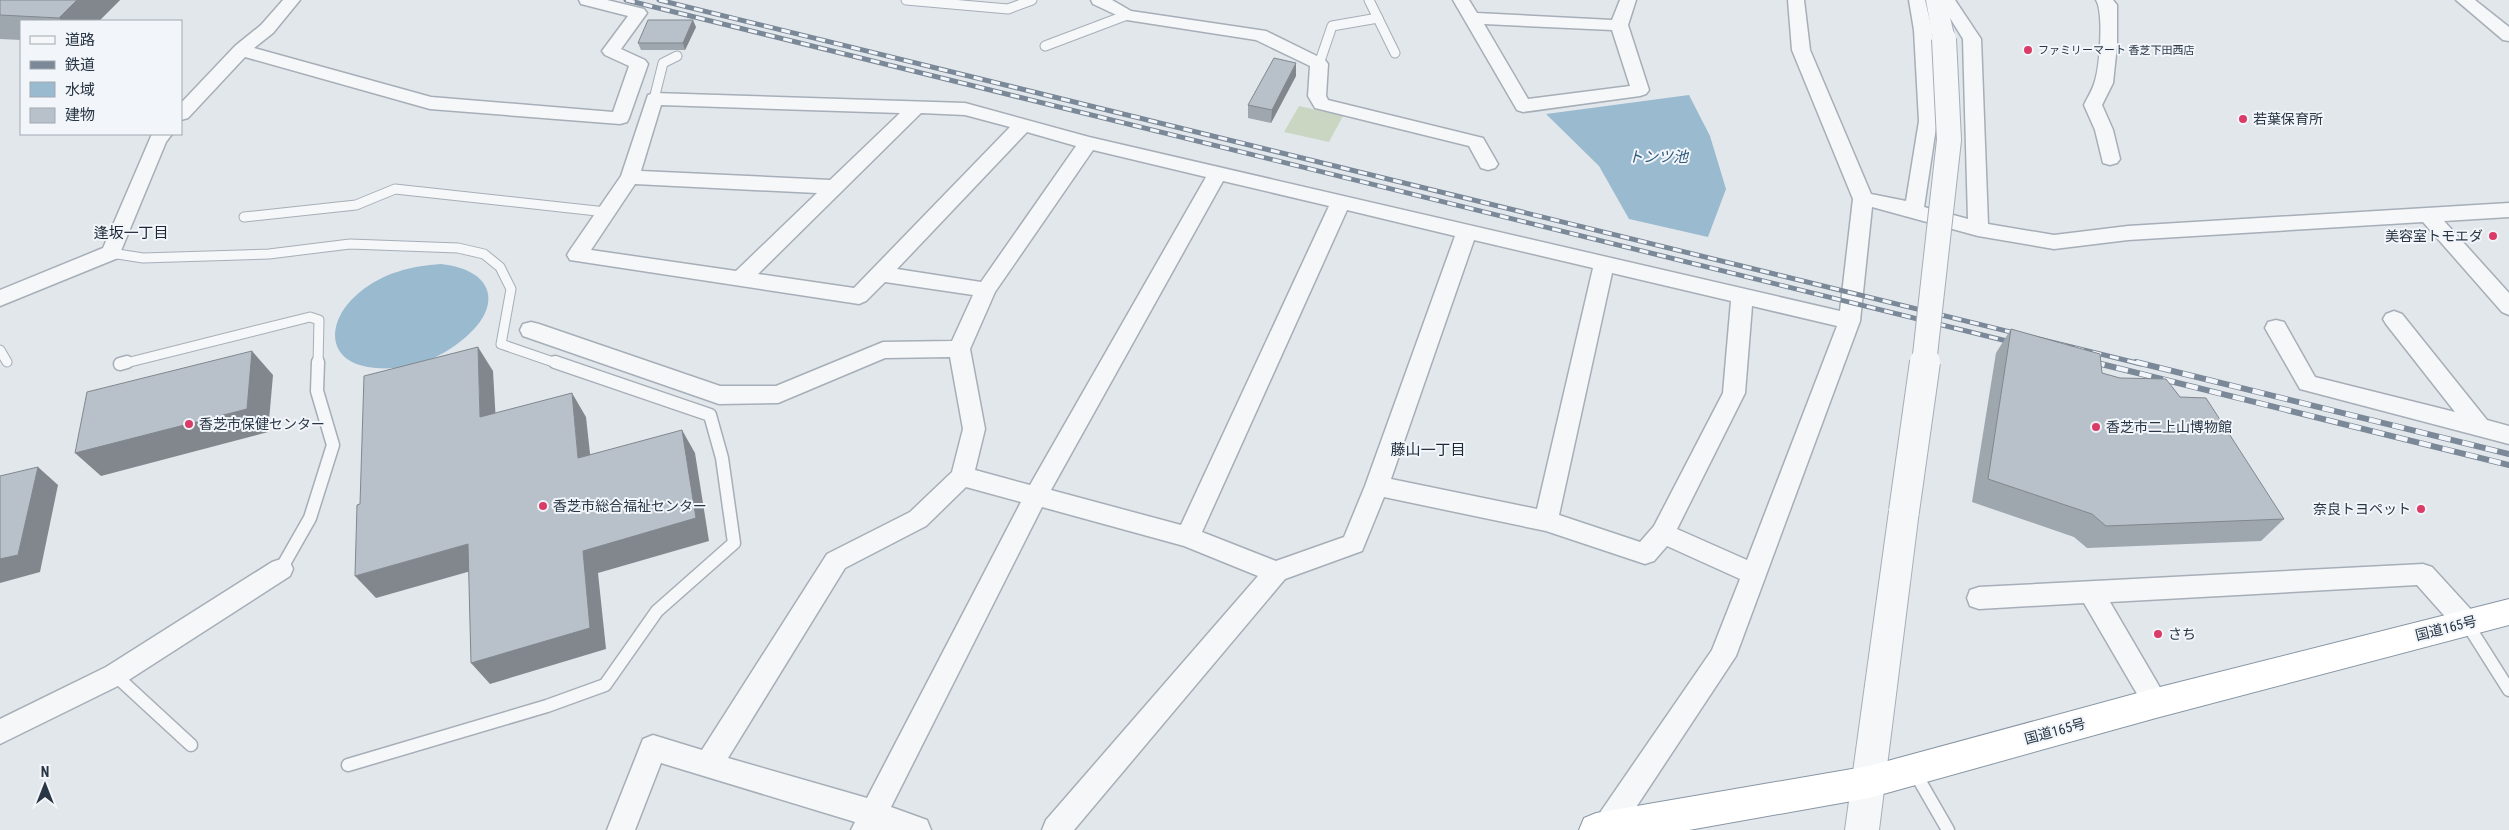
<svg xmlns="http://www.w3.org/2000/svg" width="2509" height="830" font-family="'Roboto Condensed','Noto Sans JP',sans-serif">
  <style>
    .green { fill: #cad6c2 }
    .water { fill: #9abacf }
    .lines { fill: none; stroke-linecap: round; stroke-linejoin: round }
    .service-far1-casing { stroke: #a6aeb7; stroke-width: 11 }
    .service-casing { stroke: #a6aeb7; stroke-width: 15 }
    .minor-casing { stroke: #a6aeb7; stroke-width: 3 }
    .tertiary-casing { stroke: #a6aeb7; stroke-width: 2 }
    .trunk-casing { stroke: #8896a4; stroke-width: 2 }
    .service-far1 { stroke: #f5f7f9; stroke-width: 9 }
    .service { stroke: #f5f7f9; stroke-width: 12 }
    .minor { fill: #f5f7f9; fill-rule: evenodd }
    .tertiary { fill: #f5f7f9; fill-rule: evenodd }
    .trunk { fill: #fff; fill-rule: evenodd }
    .rail-far1-casing { stroke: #7a8897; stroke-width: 5 }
    .rail-casing { stroke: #7a8897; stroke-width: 6 }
    .rail-far1 { stroke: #f2f5f9; stroke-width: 3; stroke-dasharray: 9; stroke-linecap: butt }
    .rail { stroke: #f2f5f9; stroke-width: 4.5; stroke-dasharray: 12; stroke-linecap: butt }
    .tertiary-bridge-far1-casing { stroke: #a6aeb7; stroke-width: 26; stroke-linecap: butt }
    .tertiary-bridge-casing { stroke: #a6aeb7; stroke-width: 32; stroke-linecap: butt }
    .tertiary-bridge-far1 { stroke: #f5f7f9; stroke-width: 24 }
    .tertiary-bridge { stroke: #f5f7f9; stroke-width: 30 }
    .wall { fill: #9ea6ae }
    .shaded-wall { fill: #81878d }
    .building { fill: #b8c1ca; stroke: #81878d }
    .poi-dot { fill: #db3c67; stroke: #f2f5f9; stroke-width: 2 }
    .labels { text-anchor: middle; stroke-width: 4; stroke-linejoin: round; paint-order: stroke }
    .far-poi-label { font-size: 11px; fill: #283645; stroke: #f2f5f9; text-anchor: start }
    .poi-label { font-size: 14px; fill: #283645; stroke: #f2f5f9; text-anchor: start }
    .street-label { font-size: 14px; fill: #283645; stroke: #f2f5f9 }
    .water-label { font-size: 15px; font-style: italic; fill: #2e5b7d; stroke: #f2f5f9 }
    .neighbourhood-label { font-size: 15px; fill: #1a2736; stroke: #f2f5f9 }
  </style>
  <rect width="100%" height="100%" fill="#e2e7ec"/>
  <path class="green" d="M1299 106 1343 116 1329 142 1284 132Z"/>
  <g class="water">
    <path d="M1689 95 1710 136 1726 189 1708 237 1629 219 1599 166 1546 114Z"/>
    <path d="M441 264C496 270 504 308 461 341 438 360 405 371 376 368 324 364 325 320 360 292 383 273 411 266 441 264Z"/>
  </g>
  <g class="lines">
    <defs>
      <g id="service-far1">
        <path d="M906 0 1008 9 1032 0"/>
        <path d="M1369 0 1395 53"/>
        <path d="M1045 46 1127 15"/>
        <path d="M1319 64 1332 26 1378 18"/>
        <path d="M654 99 663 63 677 56"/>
        <path d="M244 217 356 205 395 189 606 212"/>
        <path d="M111 253 143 258 269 254 350 244 458 248 484 254 500 267 511 289 501 344 559 364"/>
        <path d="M0 350 7 362"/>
        <path d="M122 364 310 317 319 320 318 364"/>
      </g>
      <g id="service">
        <path d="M120 364 127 362"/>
        <path d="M281 569 310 518 333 445 317 391 318 362"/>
        <path d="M2466 622 2509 690"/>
        <path d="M115 675 191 745"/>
        <path d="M348 765 547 706 605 685 657 611 734 543 722 458 710 415 555 362"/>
        <path d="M1914 771 1948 830"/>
      </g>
      <g id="minor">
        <path d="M283 0H300L273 33 254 48 431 97 613 112 629 66 605 55 602 51 628 16 581 4 579 0H607L644 9 647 13 621 49 645 60 648 64 629 118 627 122 620 124 430 109 245 57 188 118 181 120V103L235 46 261 25Z"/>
        <path d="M1091 0H1112L1131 11 1266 31 1325 60 1328 64 1326 96 1328 100 1483 138 1498 164 1495 168 1488 170 1481 168 1469 146 1315 108 1308 96 1310 66 1256 40 1127 20 1093 4Z"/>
        <path d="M1453 0H1469L1477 13 1612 20 1620 0H1636L1628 25 1649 90 1646 94 1640 96 1523 112 1517 110ZM1484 24 1612 30 1630 86 1528 99Z"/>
        <path d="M1788 0H1804L1810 50 1871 194 1906 201 1919 121 1914 30 1909 0H1925L1932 30 1937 121 1924 207 1968 219 1963 39 1939 0H1955L1981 39 1988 224 2054 235 2128 226 2509 203V217L2444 221 2509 293V315L2502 312 2423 222 2128 240 2054 249 1978 236 1872 207 1860 321 1736 656 1621 830H1594L1593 827 1597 817 1712 650 1740 579 1667 546 1654 561 1645 564 1546 531 1384 497 1362 551 1285 579 1074 830H1042L1046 820 1258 576 1184 546 1042 507 891 807 927 820 931 830H851L855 822 661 763 635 830H607L643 739 653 735 702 750 827 554 910 512 952 472 963 429 950 357 885 358 778 403 719 404 523 336 520 330 523 324 531 322 539 324 720 386H776L883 342 952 341 973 295 885 282 866 301 859 304 570 260 567 255 570 250 621 176 648 95 654 93 965 103 1089 137 1840 311 1853 199 1792 50ZM661 105 900 113 830 180 641 171ZM921 113 965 115 1010 127 854 288 758 274ZM1027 132 1076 146 981 282 897 269ZM1093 150 1206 177 1030 485 975 470 985 429 970 349 995 292ZM1223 181 1329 206 1181 525 1051 490ZM635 184 817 193 736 271 591 250ZM1347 210 1455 236 1365 486 1344 537 1276 561 1202 532ZM1474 240 1593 268 1537 509 1391 479ZM1612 273 1731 301 1723 393 1654 526 1640 542 1559 515ZM1752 306 1837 326 1747 560 1677 529 1745 393ZM966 487 1021 502 867 798 728 758 845 568 926 526Z"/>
        <path d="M2096 0H2113L2117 5V45L2113 83 2102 105 2113 130 2120 159 2117 163 2110 165 2103 163 2095 130 2084 105C2087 98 2092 91 2094 84 2100 69 2104 12 2096 0Z"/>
        <path d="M2456 0H2475L2509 27V41L2503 40Z"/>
        <path d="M152 134H172L166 142 118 258 0 306V290L103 248Z"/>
        <path d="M2394 311 2402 314 2487 420 2509 426V444L2300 389 2265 328 2268 322 2276 320 2284 322 2315 377 2455 412 2386 324 2383 319 2386 314Z"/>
        <path d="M281 559 290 562 293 569 290 576 124 683 0 744V719L106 667 272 562Z"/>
        <path d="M2423 564 2432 567 2475 614 2479 622 2475 630 2466 633 2457 630 2417 585 2110 602 2169 703 2165 711 2156 715 2147 711 2084 603 1979 609 1970 606 1967 598 1970 590 1979 587Z"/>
      </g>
      <g id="tertiary">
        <path d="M1926 0H1946L1955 39 1952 44 1944 45 1936 44 1933 39Z"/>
        <path d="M1904 499 1914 503 1919 511 1879 830H1845L1889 511 1894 503Z"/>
      </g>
      <path id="trunk" d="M2509 599V625L2156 718 1869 798 1689 830H1579L1584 818 1596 813 1869 766 2156 688Z"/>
    </defs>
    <use href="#service-far1" class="service-far1-casing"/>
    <use href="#service" class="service-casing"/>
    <use href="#minor" class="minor-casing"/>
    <use href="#tertiary" class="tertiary-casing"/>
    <use href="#trunk" class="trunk-casing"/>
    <use href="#service-far1" class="service-far1"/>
    <use href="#service" class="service"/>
    <use href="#minor" class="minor"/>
    <use href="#tertiary" class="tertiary"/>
    <use href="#trunk" class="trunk"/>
    <defs>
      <g id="rail-far1">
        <path d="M626 0 2019 344"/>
        <path d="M659 0 2141 364"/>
        <path d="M2087 361 2098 364"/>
      </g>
      <g id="rail">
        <path d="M2093 362 2509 465"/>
        <path d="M2136 362 2509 454"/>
      </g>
    </defs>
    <use href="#rail-far1" class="rail-far1-casing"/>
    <use href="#rail" class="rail-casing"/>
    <use href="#rail-far1" class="rail-far1"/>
    <use href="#rail" class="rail"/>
    <defs>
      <path id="tertiary-bridge-far1" d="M1924 364 1949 140 1944 39"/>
      <path id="tertiary-bridge" d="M1904 511 1925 362"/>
    </defs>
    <use href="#tertiary-bridge-far1" class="tertiary-bridge-far1-casing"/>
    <use href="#tertiary-bridge" class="tertiary-bridge-casing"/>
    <use href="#tertiary-bridge-far1" class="tertiary-bridge-far1"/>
    <use href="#tertiary-bridge" class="tertiary-bridge"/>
  </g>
  <g class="wall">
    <path d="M0 0H120L99 21H21V40L0 39Z"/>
    <path d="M696 27 685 50H641L638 43Z"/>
    <path d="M1296 76 1271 123 1248 118V105Z"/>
    <path d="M2011 329 2102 373 2180 397 2284 519 2261 541 2087 548 2074 537 1972 502 1996 353Z"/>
  </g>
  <g class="shaded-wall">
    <path d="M77 0H120L99 21H62L59 18Z"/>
    <path d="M693 20 696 27 685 50 683 43Z"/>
    <path d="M1296 63V76L1271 123 1272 110Z"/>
    <path d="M478 347 493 371 497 441 480 417Z"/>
    <path d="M252 351 273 375 268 432 101 476 75 453Z"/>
    <path d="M572 393 586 417 593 481 578 458Z"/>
    <path d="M682 430 695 453 709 541 598 573 606 649 490 684 471 663 583 551Z"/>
    <path d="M38 467 58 485 40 572 0 583V559Z"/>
    <path d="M468 544 485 567 376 598 355 576Z"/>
  </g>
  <g class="building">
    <path d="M0 0H77L59 18 0 15Z"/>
    <path d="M648 20H693L683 43H638Z"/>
    <path d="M1274 58 1296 63 1272 110 1248 105Z"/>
    <path d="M2011 329 2100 354 2102 373 2120 378 2166 379 2180 397 2206 398 2284 519 2106 526 2092 514 1988 479Z"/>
    <path d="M478 347 480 417 572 393 578 458 682 430 696 518 583 551 590 628 471 663 468 544 355 576 357 505 360 504 364 376Z"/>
    <path d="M252 351 247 409 75 453 87 392Z"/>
    <path d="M38 467 18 555 0 559V476Z"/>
  </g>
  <g class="poi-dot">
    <circle cx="2028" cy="50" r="5"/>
    <circle cx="2243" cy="119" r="5"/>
    <circle cx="2493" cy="236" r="5"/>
    <circle cx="189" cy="424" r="5"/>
    <circle cx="2096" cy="427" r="5"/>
    <circle cx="543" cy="506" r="5"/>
    <circle cx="2421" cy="509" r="5"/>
    <circle cx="2158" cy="634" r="5"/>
  </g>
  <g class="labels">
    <g class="far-poi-label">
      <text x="2038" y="54">ファミリーマート 香芝下田西店</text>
    </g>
    <g class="poi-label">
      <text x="2253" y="124">若葉保育所</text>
      <text x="2483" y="241" text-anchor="end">美容室トモエダ</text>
      <text x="199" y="429">香芝市保健センター</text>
      <text x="2106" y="432">香芝市二上山博物館</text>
      <text x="553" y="511">香芝市総合福祉センター</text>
      <text x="2411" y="514" text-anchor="end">奈良トヨペット</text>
      <text x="2168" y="639">さち</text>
    </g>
    <g class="street-label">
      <text transform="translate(2446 628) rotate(-14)" y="5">国道165号</text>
      <text transform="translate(2055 731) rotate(-15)" y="5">国道165号</text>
    </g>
    <g class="water-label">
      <text x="1658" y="162">トンツ池</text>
    </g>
    <g class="neighbourhood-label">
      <text x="131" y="238">逢坂一丁目</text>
      <text x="1428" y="455">藤山一丁目</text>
    </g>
  </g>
  <rect x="20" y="20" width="162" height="115" fill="#f2f5f9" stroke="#a1a9b1"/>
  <rect x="30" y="36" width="25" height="8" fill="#f5f7f9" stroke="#a1a9b1"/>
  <text x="65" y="45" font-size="15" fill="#283645">道路</text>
  <rect x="30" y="61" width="25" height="8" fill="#7a8897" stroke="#a1a9b1"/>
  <text x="65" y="70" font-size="15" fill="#283645">鉄道</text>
  <rect x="30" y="82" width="25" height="15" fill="#9abacf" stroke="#a1a9b1"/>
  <text x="65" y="95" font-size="15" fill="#283645">水域</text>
  <rect x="30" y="108" width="25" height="15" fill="#b8c1ca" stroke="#a1a9b1"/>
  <text x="65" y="120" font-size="15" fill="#283645">建物</text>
  <g transform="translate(45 785)" stroke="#f2f5f9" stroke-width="4" paint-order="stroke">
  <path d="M0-4L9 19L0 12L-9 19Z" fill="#283645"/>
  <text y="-8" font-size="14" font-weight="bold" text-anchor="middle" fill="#283645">N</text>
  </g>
</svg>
